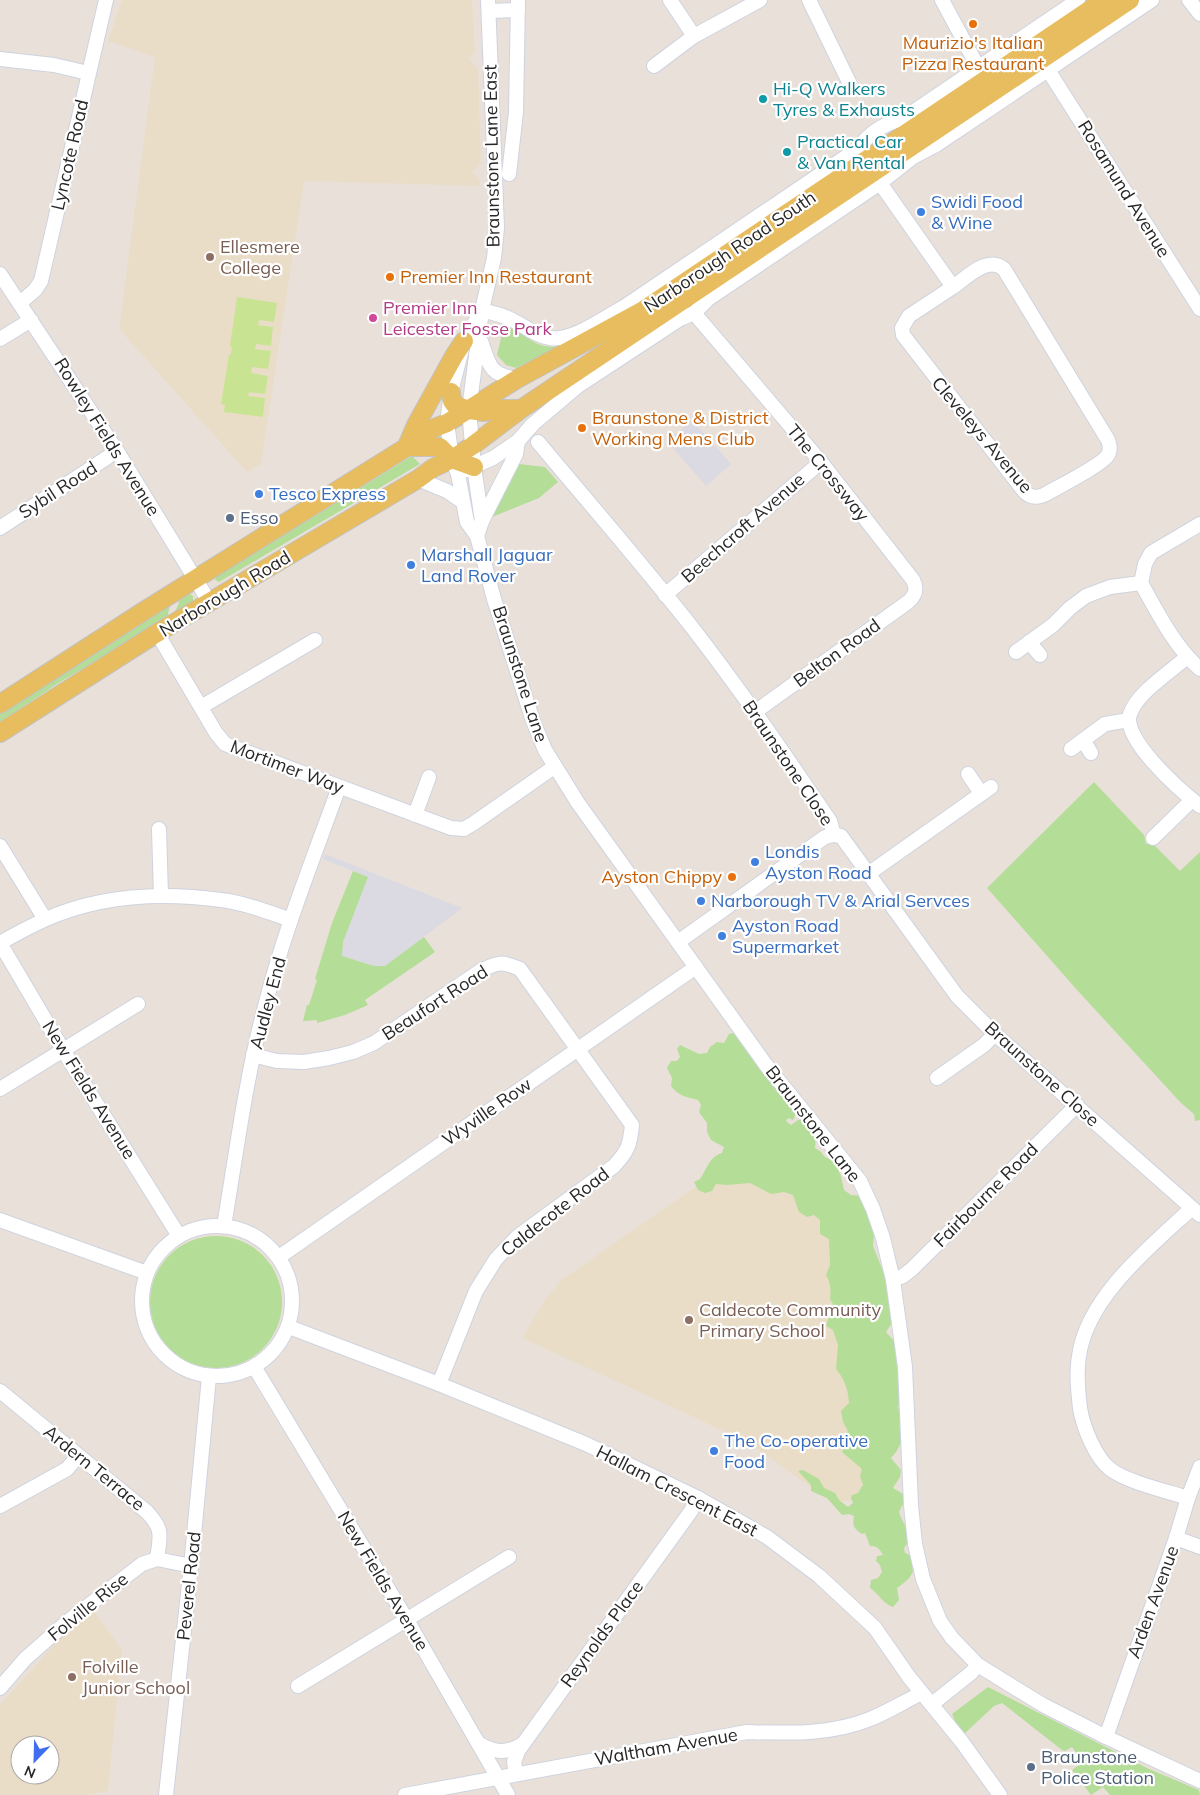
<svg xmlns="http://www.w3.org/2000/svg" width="1200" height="1795" font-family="Mulish,sans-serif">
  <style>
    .industrial { fill: #dbd9e1 }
    .education { fill: #eaddc8; fill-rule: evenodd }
    .green { fill: #b4dd97 }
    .pitch { fill: #c8e493 }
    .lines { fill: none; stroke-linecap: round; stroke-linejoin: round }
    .minor-casing { stroke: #ced3df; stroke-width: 16 }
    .major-casing { stroke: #c3c3c3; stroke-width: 20 }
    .minor { stroke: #fff; stroke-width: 14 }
    .major { stroke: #e7bd5f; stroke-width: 18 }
    .food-dot { fill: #e8710a; stroke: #fff; stroke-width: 2 }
    .culture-dot { fill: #0f9aa8; stroke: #fff; stroke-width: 2 }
    .shop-dot { fill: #3f7fe0; stroke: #fff; stroke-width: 2 }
    .education-dot { fill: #8d6e63; stroke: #fff; stroke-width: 2 }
    .hotel-dot { fill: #d1479c; stroke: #fff; stroke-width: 2 }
    .service-dot { fill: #5c6f8a; stroke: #fff; stroke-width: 2 }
    .labels { text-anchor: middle; stroke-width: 4.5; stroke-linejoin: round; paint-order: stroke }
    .food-label { font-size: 18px; fill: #c56008; stroke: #fff; text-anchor: start }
    .culture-label { font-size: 18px; fill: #0d838f; stroke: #fff; text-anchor: start }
    .street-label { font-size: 18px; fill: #272727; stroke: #fff }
    .shop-label { font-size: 18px; fill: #366cbe; stroke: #fff; text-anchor: start }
    .education-label { font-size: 18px; fill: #785e54; stroke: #fff; text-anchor: start }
    .hotel-label { font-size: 18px; fill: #b23c85; stroke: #fff; text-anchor: start }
    .service-label { font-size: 18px; fill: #4e5e75; stroke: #fff; text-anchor: start }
  </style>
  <rect width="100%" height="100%" fill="#e9e1d9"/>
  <g class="industrial">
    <path d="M692 420 731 464 706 486 667 441Z"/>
    <path d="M325 854 462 908 385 966H374L342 956 343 942 368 877 323 859Z"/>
  </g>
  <g class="education">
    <path d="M122 0H472L475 52 469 59 478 68 481 163 472 172 480 180V186L304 181 261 464 247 472 119 329 155 57 108 41Z"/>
    <path d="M757 1144 833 1231 867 1499 831 1502 755 1447 696 1418 522 1338 544 1301 560 1281Z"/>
    <path d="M90 1606 122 1650 108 1791 88 1795H0V1705ZM20 1745H50V1775H20Z"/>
  </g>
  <g class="green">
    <path d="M509 326 513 327C528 338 539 350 559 346L516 368 506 365 497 355 502 334 508 332Z"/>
    <path d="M412 456 420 464 219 582 215 580 216 577Z"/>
    <path d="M519 464 545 467 558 482 539 498 492 517Z"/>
    <path d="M187 594H190L193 596V602L176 614 175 612 179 603 178 600Z"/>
    <path d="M170 605 167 619 60 682 0 722V712Z"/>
    <path d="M1094 782 1144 835 1146 844H1153L1180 871 1200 852V1120L1195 1121 1194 1114 1181 1103 1078 991 987 888Z"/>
    <path d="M353 871 368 877 343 942 342 956 374 966H385L424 937 435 952 365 1000 368 1005 345 1015 317 1023V1020L303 1021 307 1005H309L317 980 315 979 332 923Z"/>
    <path d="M734 1033H740L742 1037 741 1043C750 1049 753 1062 760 1070 767 1078 776 1086 784 1094L783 1098 794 1112 795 1116 793 1120 788 1118 786 1121 791 1125 798 1120H805C813 1130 817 1135 815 1148L820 1151 825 1157 834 1161 841 1176 844 1190 851 1195 863 1196 872 1226 874 1235 873 1246 883 1271 887 1276 889 1300 892 1316V1323L886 1332 895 1342 896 1357 901 1367 902 1395 898 1407 900 1415 901 1443 896 1452 891 1458 901 1470 900 1477 893 1488 905 1495 903 1504 899 1512C902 1522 909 1530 910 1540L904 1548 905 1553 912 1556C917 1573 910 1579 897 1588L899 1600 893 1607C883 1604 879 1594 870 1588L871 1580 878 1578 882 1572 880 1565 876 1561 877 1556 883 1555C879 1548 877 1546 870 1546L865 1533 862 1534C854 1529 852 1525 854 1516L849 1514 842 1515 827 1498 811 1491V1485L798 1471 803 1470 819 1479 824 1488 835 1493 839 1500 848 1507 853 1503 851 1498 852 1495 858 1493 863 1485 860 1476 862 1469 842 1452 844 1446 843 1435 848 1431 843 1422 841 1411 849 1403C848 1389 845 1380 836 1369L838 1345 833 1330 826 1326 833 1304 830 1299C831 1290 831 1283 826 1275L830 1265 829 1239 820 1234V1220L814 1215 807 1217 799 1212 793 1195 784 1192 771 1194 750 1183 727 1185 716 1184 712 1191 705 1193 698 1190 694 1182 700 1179C707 1169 709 1157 722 1153L724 1147 711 1140 707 1132V1123L699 1112 701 1105 698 1100C687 1097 678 1096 671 1086L672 1078 667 1068 671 1061H677L680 1057 677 1049 680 1045 699 1054 707 1053 710 1047 717 1042 724 1043 729 1034Z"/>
    <circle cx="216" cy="1302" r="66"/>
    <path d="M988 1687 1149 1769 1199 1790 1200 1795H1110L1103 1787 1091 1795 1072 1770 1083 1762 1072 1747 1065 1751 1062 1750 1002 1703 994 1706 962 1736 952 1714Z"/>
  </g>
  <path class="pitch" d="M237 297 277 303 274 322 259 320 258 325 273 327 271 346 256 344 255 349 271 351 268 369 252 367 251 373 268 376 265 394 249 392 248 396 265 398 263 417 224 412 225 405 221 404 229 355 231 354 232 347 230 346Z"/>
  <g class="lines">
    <defs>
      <g id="minor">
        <path d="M670 0 694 36"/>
        <path d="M809 0 849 82"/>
        <path d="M942 0 978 67"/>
        <path d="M1189 0 1200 14"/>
        <path d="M489 11 518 10"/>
        <path d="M0 59 54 65 88 73"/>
        <path d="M654 66 694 36 760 0"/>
        <path d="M1048 70 1200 309"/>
        <path d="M509 174 516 112 518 0"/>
        <path d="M880 183 953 287 909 316 902 328 903 335 1024 491C1030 498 1036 498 1044 495 1056 488 1102 465 1108 455 1111 450 1110 445 1108 440L1004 269C988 255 967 277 953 287"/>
        <path d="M0 274 117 451 210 603"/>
        <path d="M20 303 35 290 41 281 106 0"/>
        <path d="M482 310 464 341 451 392 447 423 452 459 458 474 467 522 477 536 494 599 533 721 545 750 578 803 766 1065 860 1181 873 1209 883 1238 893 1280 905 1367 911 1505 915 1544 923 1579 940 1621 952 1638 978 1665 1015 1688 1043 1705 1106 1737 1200 1781"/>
        <path d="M482 310C491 313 500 314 508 318 522 324 535 336 550 338 572 342 605 317 624 307L856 150C872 131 880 126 904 118L1078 0"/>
        <path d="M694 313 821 462 913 580C918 590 915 596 908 602L755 712"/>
        <path d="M0 339 31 320"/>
        <path d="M481 341C490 367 489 374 517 379"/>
        <path d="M538 442C589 503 642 564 691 626 740 689 785 755 830 821L834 835 841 836 957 996 995 1034 1200 1215"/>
        <path d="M466 470 493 458 518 441 533 424 578 386 680 319 694 313 708 299 880 183 913 157 936 145 1152 0"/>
        <path d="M418 479 447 491 463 502"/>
        <path d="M482 521 516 454 518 441"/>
        <path d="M0 528 117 451"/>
        <path d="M477 536 482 521 474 467 469 410 482 310 494 258 497 228 488 0"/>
        <path d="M1141 583C1158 613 1174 646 1200 669"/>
        <path d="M665 595 821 462"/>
        <path d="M157 633 216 733 225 744 451 828 464 829 474 823 554 767"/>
        <path d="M1029 642 1040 655"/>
        <path d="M1016 652 1053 625 1070 608 1086 596 1110 587 1141 583 1145 564 1151 553 1200 524"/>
        <path d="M1187 657C1170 672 1138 692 1130 714 1121 739 1182 792 1200 806"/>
        <path d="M201 707 315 640"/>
        <path d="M1083 740 1091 753"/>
        <path d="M1071 749 1105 724 1129 720"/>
        <path d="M968 774 981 793"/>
        <path d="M415 815 429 777"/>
        <path d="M159 829 161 896"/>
        <path d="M1153 838 1192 800"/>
        <path d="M0 846 45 919"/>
        <path d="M868 874 991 787"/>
        <path d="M678 942 825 837 834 835"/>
        <path d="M253 1055 277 1061 304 1062 329 1058 353 1052 374 1043 480 971C498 962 502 961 520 969L632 1125C630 1145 628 1151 614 1166L517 1237 496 1259 476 1291 439 1384"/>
        <path d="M937 1078 984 1045 995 1034"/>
        <path d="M0 1089 138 1004"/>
        <path d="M0 1220 147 1273"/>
        <path d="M224 1226C236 1155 245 1083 263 1014 282 936 312 862 339 787"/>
        <circle cx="217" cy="1301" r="75"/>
        <path d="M179 1236 63 1050 0 943C14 935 29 927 44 920 99 895 162 892 221 900 245 903 268 912 291 920"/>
        <path d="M279 1257 696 967"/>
        <path d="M893 1280 903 1276 912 1269 1077 1105"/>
        <path d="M289 1327 439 1384 586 1444 698 1498 767 1537 819 1576 875 1628 909 1677 962 1742 1000 1795"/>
        <path d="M255 1368 407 1620 508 1795"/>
        <path d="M0 1391 147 1512C164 1530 160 1536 157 1559"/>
        <path d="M1188 1498C1166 1491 1127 1482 1110 1469 1095 1457 1083 1427 1080 1408 1078 1391 1076 1373 1079 1356 1087 1297 1151 1246 1192 1208"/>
        <path d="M0 1506 67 1469 78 1456"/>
        <path d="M1176 1538 1200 1547"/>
        <path d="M298 1686 509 1557"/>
        <path d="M0 1688 25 1659 67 1622 142 1564 157 1559 191 1566"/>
        <path d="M932 1704 971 1673 978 1665"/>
        <path d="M1106 1737 1176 1538 1188 1498 1200 1467"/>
        <path d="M478 1743C494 1753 507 1754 523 1744"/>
        <path d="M516 1774 514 1762 518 1751 691 1511 698 1498"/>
        <path d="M166 1795 191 1566 209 1377"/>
        <path d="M405 1795 747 1732C788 1733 831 1735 870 1719 888 1712 905 1701 922 1693"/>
      </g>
      <g id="major">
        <path d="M451 392 452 401 455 405 469 410 484 412 498 409H521"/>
        <path d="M407 446 416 425 454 356 464 341"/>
        <path d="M407 447H440L452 459 474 467"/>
        <path d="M0 704 144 611 407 447 434 428 447 423 517 379 642 311 1104 0"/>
        <path d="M0 733 157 633 418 479 433 468 452 459 472 446 521 409 1130 0"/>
      </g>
    </defs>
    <use href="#minor" class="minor-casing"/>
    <use href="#major" class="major-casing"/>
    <use href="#minor" class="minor"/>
    <use href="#major" class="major"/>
  </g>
  <g class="food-dot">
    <circle cx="973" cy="24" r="5"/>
    <circle cx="390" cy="277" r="5"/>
    <circle cx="582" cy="428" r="5"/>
    <circle cx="732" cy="877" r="5"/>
  </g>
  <g class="culture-dot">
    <circle cx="763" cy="99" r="5"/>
    <circle cx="787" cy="152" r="5"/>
  </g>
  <g class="shop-dot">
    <circle cx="921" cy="212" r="5"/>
    <circle cx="259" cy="494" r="5"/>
    <circle cx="411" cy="565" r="5"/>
    <circle cx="755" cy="862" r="5"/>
    <circle cx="701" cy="901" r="5"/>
    <circle cx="722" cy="936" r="5"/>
    <circle cx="714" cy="1451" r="5"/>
  </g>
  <g class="education-dot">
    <circle cx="210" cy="257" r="5"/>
    <circle cx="689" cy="1320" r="5"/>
    <circle cx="72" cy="1677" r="5"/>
  </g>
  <circle class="hotel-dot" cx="373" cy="318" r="5"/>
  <g class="service-dot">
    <circle cx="230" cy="518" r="5"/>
    <circle cx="1031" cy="1767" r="5"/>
  </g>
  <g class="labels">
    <g class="food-label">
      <text x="973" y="49" text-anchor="middle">Maurizio's Italian<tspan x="973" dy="21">Pizza Restaurant</tspan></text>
      <text x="400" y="283">Premier Inn Restaurant</text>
      <text x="592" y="424">Braunstone &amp; District<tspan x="592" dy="21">Working Mens Club</tspan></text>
      <text x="722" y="883" text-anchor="end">Ayston Chippy</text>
    </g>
    <g class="culture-label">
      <text x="773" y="95">Hi-Q Walkers<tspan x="773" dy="21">Tyres &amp; Exhausts</tspan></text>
      <text x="797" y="148">Practical Car<tspan x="797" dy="21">&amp; Van Rental</tspan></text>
    </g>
    <g class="street-label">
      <text transform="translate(70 155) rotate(-77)" y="6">Lyncote Road</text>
      <text transform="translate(492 156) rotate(-91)" y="6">Braunstone Lane East</text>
      <text transform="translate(1124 189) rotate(58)" y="6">Rosamund Avenue</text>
      <text transform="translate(730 252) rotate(-34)" y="6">Narborough Road South</text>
      <text transform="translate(982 435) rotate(50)" y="6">Cleveleys Avenue</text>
      <text transform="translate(107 437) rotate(58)" y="6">Rowley Fields Avenue</text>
      <text transform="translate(828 473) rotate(51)" y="6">The Crossway</text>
      <text transform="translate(58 490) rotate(-33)" y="6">Sybil Road</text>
      <text transform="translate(743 528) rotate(-41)" y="6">Beechcroft Avenue</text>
      <text transform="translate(225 594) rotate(-31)" y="6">Narborough Road</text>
      <text transform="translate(837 653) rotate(-36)" y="6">Belton Road</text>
      <text transform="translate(520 674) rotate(72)" y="6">Braunstone Lane</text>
      <text transform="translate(788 763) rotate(56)" y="6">Braunstone Close</text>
      <text transform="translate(287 767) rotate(21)" y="6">Mortimer Way</text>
      <text transform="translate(268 1003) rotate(-75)" y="6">Audley End</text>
      <text transform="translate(435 1003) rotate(-33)" y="6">Beaufort Road</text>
      <text transform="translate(1042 1074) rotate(42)" y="6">Braunstone Close</text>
      <text transform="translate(89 1090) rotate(58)" y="6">New Fields Avenue</text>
      <text transform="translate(487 1112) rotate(-35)" y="6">Wyville Row</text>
      <text transform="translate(813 1124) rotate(52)" y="6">Braunstone Lane</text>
      <text transform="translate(986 1195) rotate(-45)" y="6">Fairbourne Road</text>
      <text transform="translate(555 1212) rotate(-38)" y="6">Caldecote Road</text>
      <text transform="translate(94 1468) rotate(39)" y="6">Ardern Terrace</text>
      <text transform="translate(677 1491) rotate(27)" y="6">Hallam Crescent East</text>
      <text transform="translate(383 1581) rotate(59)" y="6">New Fields Avenue</text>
      <text transform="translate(189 1586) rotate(-84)" y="6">Peverel Road</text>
      <text transform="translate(1153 1602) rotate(-70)" y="6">Arden Avenue</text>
      <text transform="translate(88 1607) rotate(-39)" y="6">Folville Rise</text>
      <text transform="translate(602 1634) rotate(-54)" y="6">Reynolds Place</text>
      <text transform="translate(666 1747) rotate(-10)" y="6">Waltham Avenue</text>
    </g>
    <g class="shop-label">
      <text x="931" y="208">Swidi Food<tspan x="931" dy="21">&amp; Wine</tspan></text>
      <text x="269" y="500">Tesco Express</text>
      <text x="421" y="561">Marshall Jaguar<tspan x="421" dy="21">Land Rover</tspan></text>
      <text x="765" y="858">Londis<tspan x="765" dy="21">Ayston Road</tspan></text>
      <text x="711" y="907">Narborough TV &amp; Arial Servces</text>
      <text x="732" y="932">Ayston Road<tspan x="732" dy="21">Supermarket</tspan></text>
      <text x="724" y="1447">The Co-operative<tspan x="724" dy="21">Food</tspan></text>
    </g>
    <g class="education-label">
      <text x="220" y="253">Ellesmere<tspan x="220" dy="21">College</tspan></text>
      <text x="699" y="1316">Caldecote Community<tspan x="699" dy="21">Primary School</tspan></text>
      <text x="82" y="1673">Folville<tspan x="82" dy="21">Junior School</tspan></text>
    </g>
    <g class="hotel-label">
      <text x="383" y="314">Premier Inn<tspan x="383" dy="21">Leicester Fosse Park</tspan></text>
    </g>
    <g class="service-label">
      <text x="240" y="524">Esso</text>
      <text x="1041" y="1763">Braunstone<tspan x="1041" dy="21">Police Station</tspan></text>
    </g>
  </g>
  <g transform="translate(35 1760) rotate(203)"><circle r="24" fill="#ffffff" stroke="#a9a9a9"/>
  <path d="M0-4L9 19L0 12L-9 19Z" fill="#406eef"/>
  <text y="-8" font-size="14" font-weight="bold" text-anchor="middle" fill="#272727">N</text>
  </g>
</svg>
